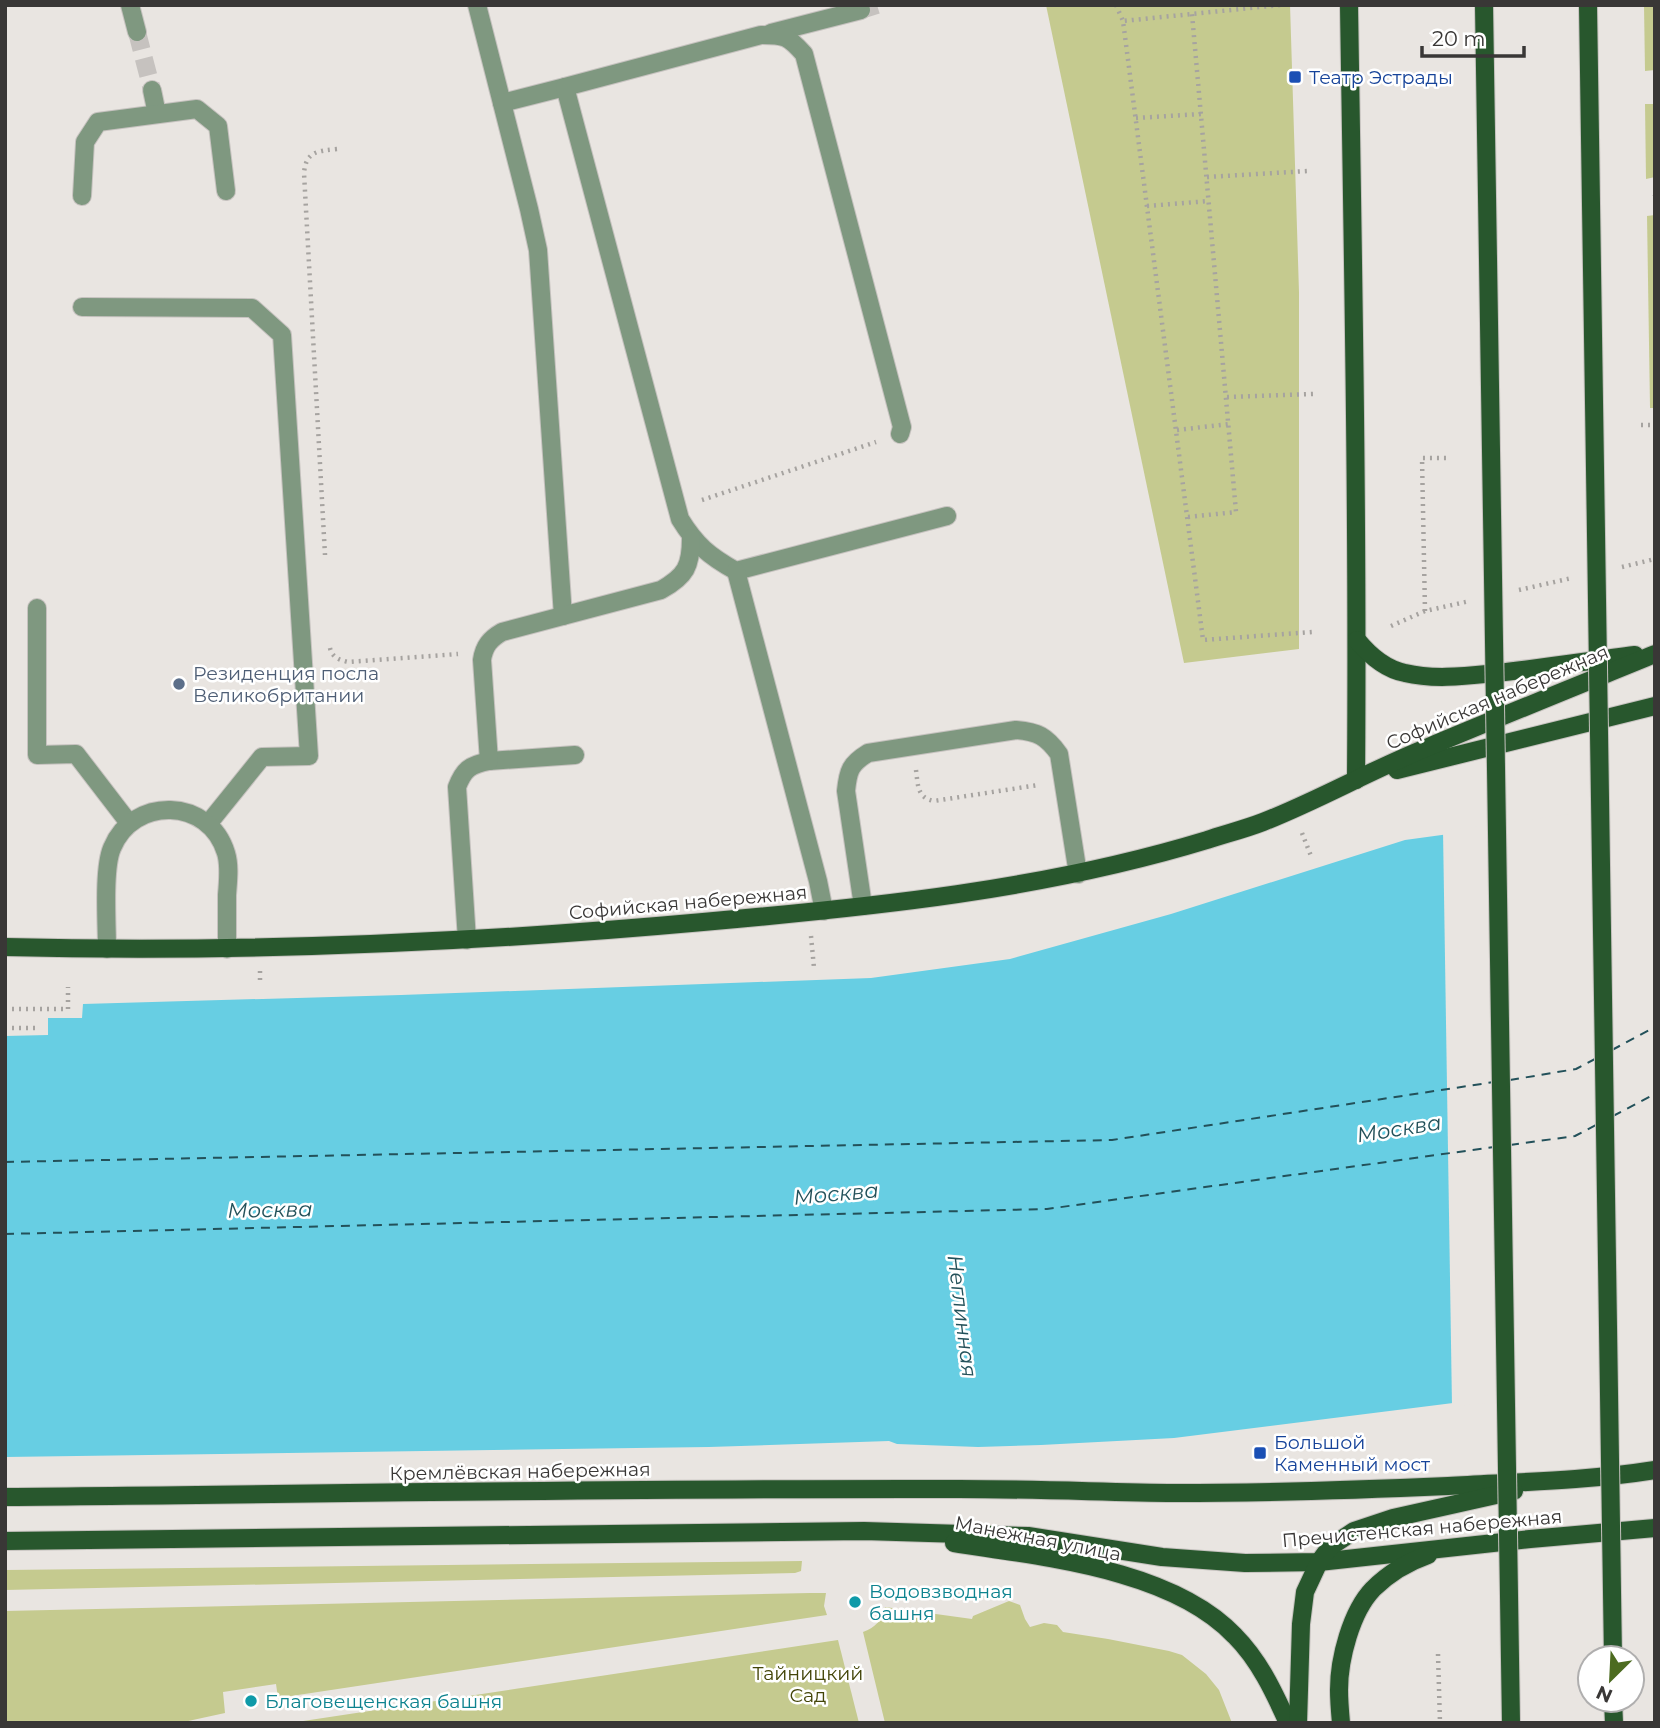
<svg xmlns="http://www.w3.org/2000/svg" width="1660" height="1728" font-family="Montserrat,sans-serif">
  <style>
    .green { fill: #c5ca8f }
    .water { fill: #67cee3 }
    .pier { fill: #e9e5e1 }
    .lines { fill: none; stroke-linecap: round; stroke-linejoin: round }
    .ferry { stroke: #23515a; stroke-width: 2; stroke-dasharray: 9 7; stroke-linecap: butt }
    .minor-tunnel { stroke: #c6c2bf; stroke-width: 18; stroke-dasharray: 18 9; stroke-linecap: butt }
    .minor-casing { stroke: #c6c2bf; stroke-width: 20 }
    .major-casing { stroke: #c6c2bf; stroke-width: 20 }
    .path { stroke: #a6a3a0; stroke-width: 4.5; stroke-dasharray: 2 5; stroke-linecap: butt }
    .minor { stroke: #7f9880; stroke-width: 18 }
    .major { stroke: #28572d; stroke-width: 18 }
    .major-bridge-casing { stroke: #c6c2bf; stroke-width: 20; stroke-linecap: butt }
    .major-bridge { stroke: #28572d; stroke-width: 18 }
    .transit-dot { fill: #1a4fb4; stroke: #fff; stroke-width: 2.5 }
    .service-dot { fill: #5c6f8a; stroke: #fff; stroke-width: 2.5 }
    .culture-dot { fill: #0f9aa8; stroke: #fff; stroke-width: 2.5 }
    .labels { text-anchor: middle; stroke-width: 5; stroke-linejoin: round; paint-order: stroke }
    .transit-label { font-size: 19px; fill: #164399; stroke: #fff; text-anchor: start }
    .service-label { font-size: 19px; fill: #4e5e75; stroke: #fff; text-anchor: start }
    .street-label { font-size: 19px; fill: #393736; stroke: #fff }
    .culture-label { font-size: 19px; fill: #0d838f; stroke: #fff; text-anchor: start }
    .park-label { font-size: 19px; fill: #434508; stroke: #fff }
    .water-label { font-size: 21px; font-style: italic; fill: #23515a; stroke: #fff }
  </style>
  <rect width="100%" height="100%" fill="#e9e5e1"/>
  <g class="green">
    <path d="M1046 5H1290L1299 293V649L1184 663Z"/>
    <path d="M1644 5H1655V70L1645 71Z"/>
    <path d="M1645 104H1655V177L1646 179Z"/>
    <path d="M1655 215V408H1650L1647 216Z"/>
    <path d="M802 1561 801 1571 795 1573 5 1590V1570Z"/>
    <path d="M810 1593H826L824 1606 827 1615 278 1698 276 1684 223 1692 225 1713 179 1723H5V1611Z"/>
    <path d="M1009 1601 1020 1605 1025 1619 1030 1627 1044 1623 1057 1625 1063 1632 1108 1639 1169 1651 1182 1655 1206 1674 1219 1690 1232 1723H885L863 1632C875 1628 882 1620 885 1607L972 1619 973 1616Z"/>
    <path d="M838 1640 859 1723H290Z"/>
  </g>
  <path class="water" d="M1655 806 1461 1402 1174 1438 1041 1445 978 1447 897 1444 889 1441 709 1447 5 1457V1036L48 1035V1018H82L83 1004 401 995 871 978 1010 959 1171 914 1405 840Z"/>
  <path class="pier" d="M1655 803V1382L1452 1407 1443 831Z"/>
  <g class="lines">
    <g class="ferry">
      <path d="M1612 1050 1655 1027"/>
      <path d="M1510 1080 1576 1069 1595 1059"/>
      <path d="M1613 1116 1655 1094"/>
      <path d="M1510 1145 1575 1136 1596 1125"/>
      <path d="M5 1162 1112 1140 1494 1082"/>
      <path d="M5 1234 1047 1209 1494 1147"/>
    </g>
    <g class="minor-tunnel">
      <path d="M861 10 877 5"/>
      <path d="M137 32 152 90"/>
    </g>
    <defs>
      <g id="minor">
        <path d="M130 5 137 32"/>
        <path d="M477 5 529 209 538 250 563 616"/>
        <path d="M771 33 861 10"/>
        <path d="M152 90 157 114"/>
        <path d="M502 103 565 87"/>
        <path d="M82 196 85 142 98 122 197 109 218 126 226 191"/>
        <path d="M82 307 252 308 282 335 309 756 262 757 208 824"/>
        <path d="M900 434 902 427 804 54C788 36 785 35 761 35L565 87 680 519C696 545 709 556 736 571L947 516"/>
        <path d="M736 571 818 881 824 911"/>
        <path d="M37 608V755L76 754 129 823"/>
        <path d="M489 761 575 755"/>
        <path d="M863 906 846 791C848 771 850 764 868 753L1016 730C1038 732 1046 736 1059 754L1078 874"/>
        <path d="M467 940 457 787C464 769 470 765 489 761L482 660C484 646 490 639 502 632L661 590C686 576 691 566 691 538"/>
        <path d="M107 949C107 924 103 869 112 848 133 796 209 797 226 853 230 866 228 881 227 895 227 913 227 931 227 949"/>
      </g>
      <g id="major">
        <path d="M1349 5C1353 263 1358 522 1356 780"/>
        <path d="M1357 640C1370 656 1385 669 1405 673 1434 680 1466 676 1496 673 1542 668 1588 661 1635 655"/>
        <path d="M1397 770 1655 706"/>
        <path d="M5 947C238 953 471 943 703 922 873 907 1043 890 1207 840 1225 834 1245 829 1263 822 1319 800 1371 770 1426 748 1502 716 1579 685 1655 654"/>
        <path d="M5 1497C323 1494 641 1488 959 1489 1031 1489 1103 1492 1175 1493 1266 1493 1357 1490 1448 1486 1517 1482 1586 1481 1655 1470"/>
        <path d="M5 1541 864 1531 1028 1536 1162 1557 1245 1563 1319 1562 1530 1539 1655 1528"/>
        <path d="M954 1543C1042 1557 1172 1569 1235 1636 1259 1660 1274 1692 1288 1723"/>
        <path d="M1613 1700 1614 1723"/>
        <path d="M1298 1723 1301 1624 1305 1592 1319 1562 1330 1547 1354 1531 1393 1518 1514 1491"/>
        <path d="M1341 1723C1340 1712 1339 1701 1339 1690 1339 1659 1351 1612 1373 1589 1388 1574 1408 1562 1428 1555"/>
      </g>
    </defs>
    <use href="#minor" class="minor-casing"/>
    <use href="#major" class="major-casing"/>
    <g class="path">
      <path d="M1116 5 1123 21"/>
      <path d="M1280 5 1123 21 1203 640 1312 632"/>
      <path d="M1654 88H1655"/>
      <path d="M1136 118 1201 114"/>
      <path d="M1207 177 1308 171"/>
      <path d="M1654 197 1655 196"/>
      <path d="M1147 206 1209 201"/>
      <path d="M1227 397 1313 394"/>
      <path d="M1641 425H1655"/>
      <path d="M1177 430 1229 424"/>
      <path d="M702 500 876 442"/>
      <path d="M1188 517 1236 512 1192 14"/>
      <path d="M325 555 304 173C306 151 318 151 337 149"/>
      <path d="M1622 567 1655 559"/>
      <path d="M1519 590 1572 578"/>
      <path d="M1425 611 1422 458H1448"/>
      <path d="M1391 626 1425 611 1470 601"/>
      <path d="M330 648C332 657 339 660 348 662L458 654"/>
      <path d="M916 770C918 785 917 798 934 801L1038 785"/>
      <path d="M1302 833 1311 856"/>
      <path d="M811 936 814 968"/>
      <path d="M260 971V985"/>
      <path d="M5 1009H68V987"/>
      <path d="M5 1028H39"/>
      <path d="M1438 1654 1440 1723"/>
    </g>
    <use href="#minor" class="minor"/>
    <use href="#major" class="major"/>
    <defs>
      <g id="major-bridge">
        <path d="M1484 5 1511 1723"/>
        <path d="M1588 5 1613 1658"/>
      </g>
    </defs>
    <use href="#major-bridge" class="major-bridge-casing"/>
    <use href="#major-bridge" class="major-bridge"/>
  </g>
  <g class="transit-dot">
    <rect x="1288" y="70" width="14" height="14" rx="3.5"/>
    <rect x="1253" y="1446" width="14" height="14" rx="3.5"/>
  </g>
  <circle class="service-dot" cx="179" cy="684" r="7"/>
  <g class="culture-dot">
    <circle cx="855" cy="1602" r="7"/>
    <circle cx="251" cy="1701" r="7"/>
  </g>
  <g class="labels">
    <g class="transit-label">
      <text x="1309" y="84">Театр Эстрады</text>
      <text x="1274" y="1449">Большой<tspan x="1274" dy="22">Каменный мост</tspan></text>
    </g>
    <g class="service-label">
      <text x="193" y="680">Резиденция посла<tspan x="193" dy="22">Великобритании</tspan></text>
    </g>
    <g class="street-label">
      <text transform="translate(1497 697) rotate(-23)" y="7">Софийская набережная</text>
      <text transform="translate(688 902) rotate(-5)" y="7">Софийская набережная</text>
      <text transform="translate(520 1471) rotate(-1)" y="7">Кремлёвская набережная</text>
      <text transform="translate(1422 1528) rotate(-5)" y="7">Пречистенская набережная</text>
      <text transform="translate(1038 1538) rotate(11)" y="7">Манежная улица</text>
    </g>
    <g class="culture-label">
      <text x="869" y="1598">Водовзводная<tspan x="869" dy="22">башня</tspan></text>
      <text x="265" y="1708">Благовещенская башня</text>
    </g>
    <g class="park-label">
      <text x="808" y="1680">Тайницкий<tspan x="808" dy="22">Сад</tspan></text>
    </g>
    <g class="water-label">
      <text transform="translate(1399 1129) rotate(-9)" y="7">Москва</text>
      <text transform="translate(836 1194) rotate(-5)" y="7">Москва</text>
      <text transform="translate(270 1210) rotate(-1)" y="7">Москва</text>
      <text transform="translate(962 1316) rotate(83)" y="7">Неглинная</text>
    </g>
  </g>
  <rect width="1660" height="1728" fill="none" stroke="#393736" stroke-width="14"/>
  <g transform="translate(1611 1679) rotate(204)"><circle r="33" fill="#ffffff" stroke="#b0afaf" stroke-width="2"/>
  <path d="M0-5L12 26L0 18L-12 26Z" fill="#4c6b20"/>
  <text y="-10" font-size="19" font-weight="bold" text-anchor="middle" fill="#393736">N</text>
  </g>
  <path d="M1422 46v10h102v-10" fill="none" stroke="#393736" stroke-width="3.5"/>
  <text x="1432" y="46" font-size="21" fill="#393736" stroke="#ffffff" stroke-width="5" paint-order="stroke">20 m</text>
</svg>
